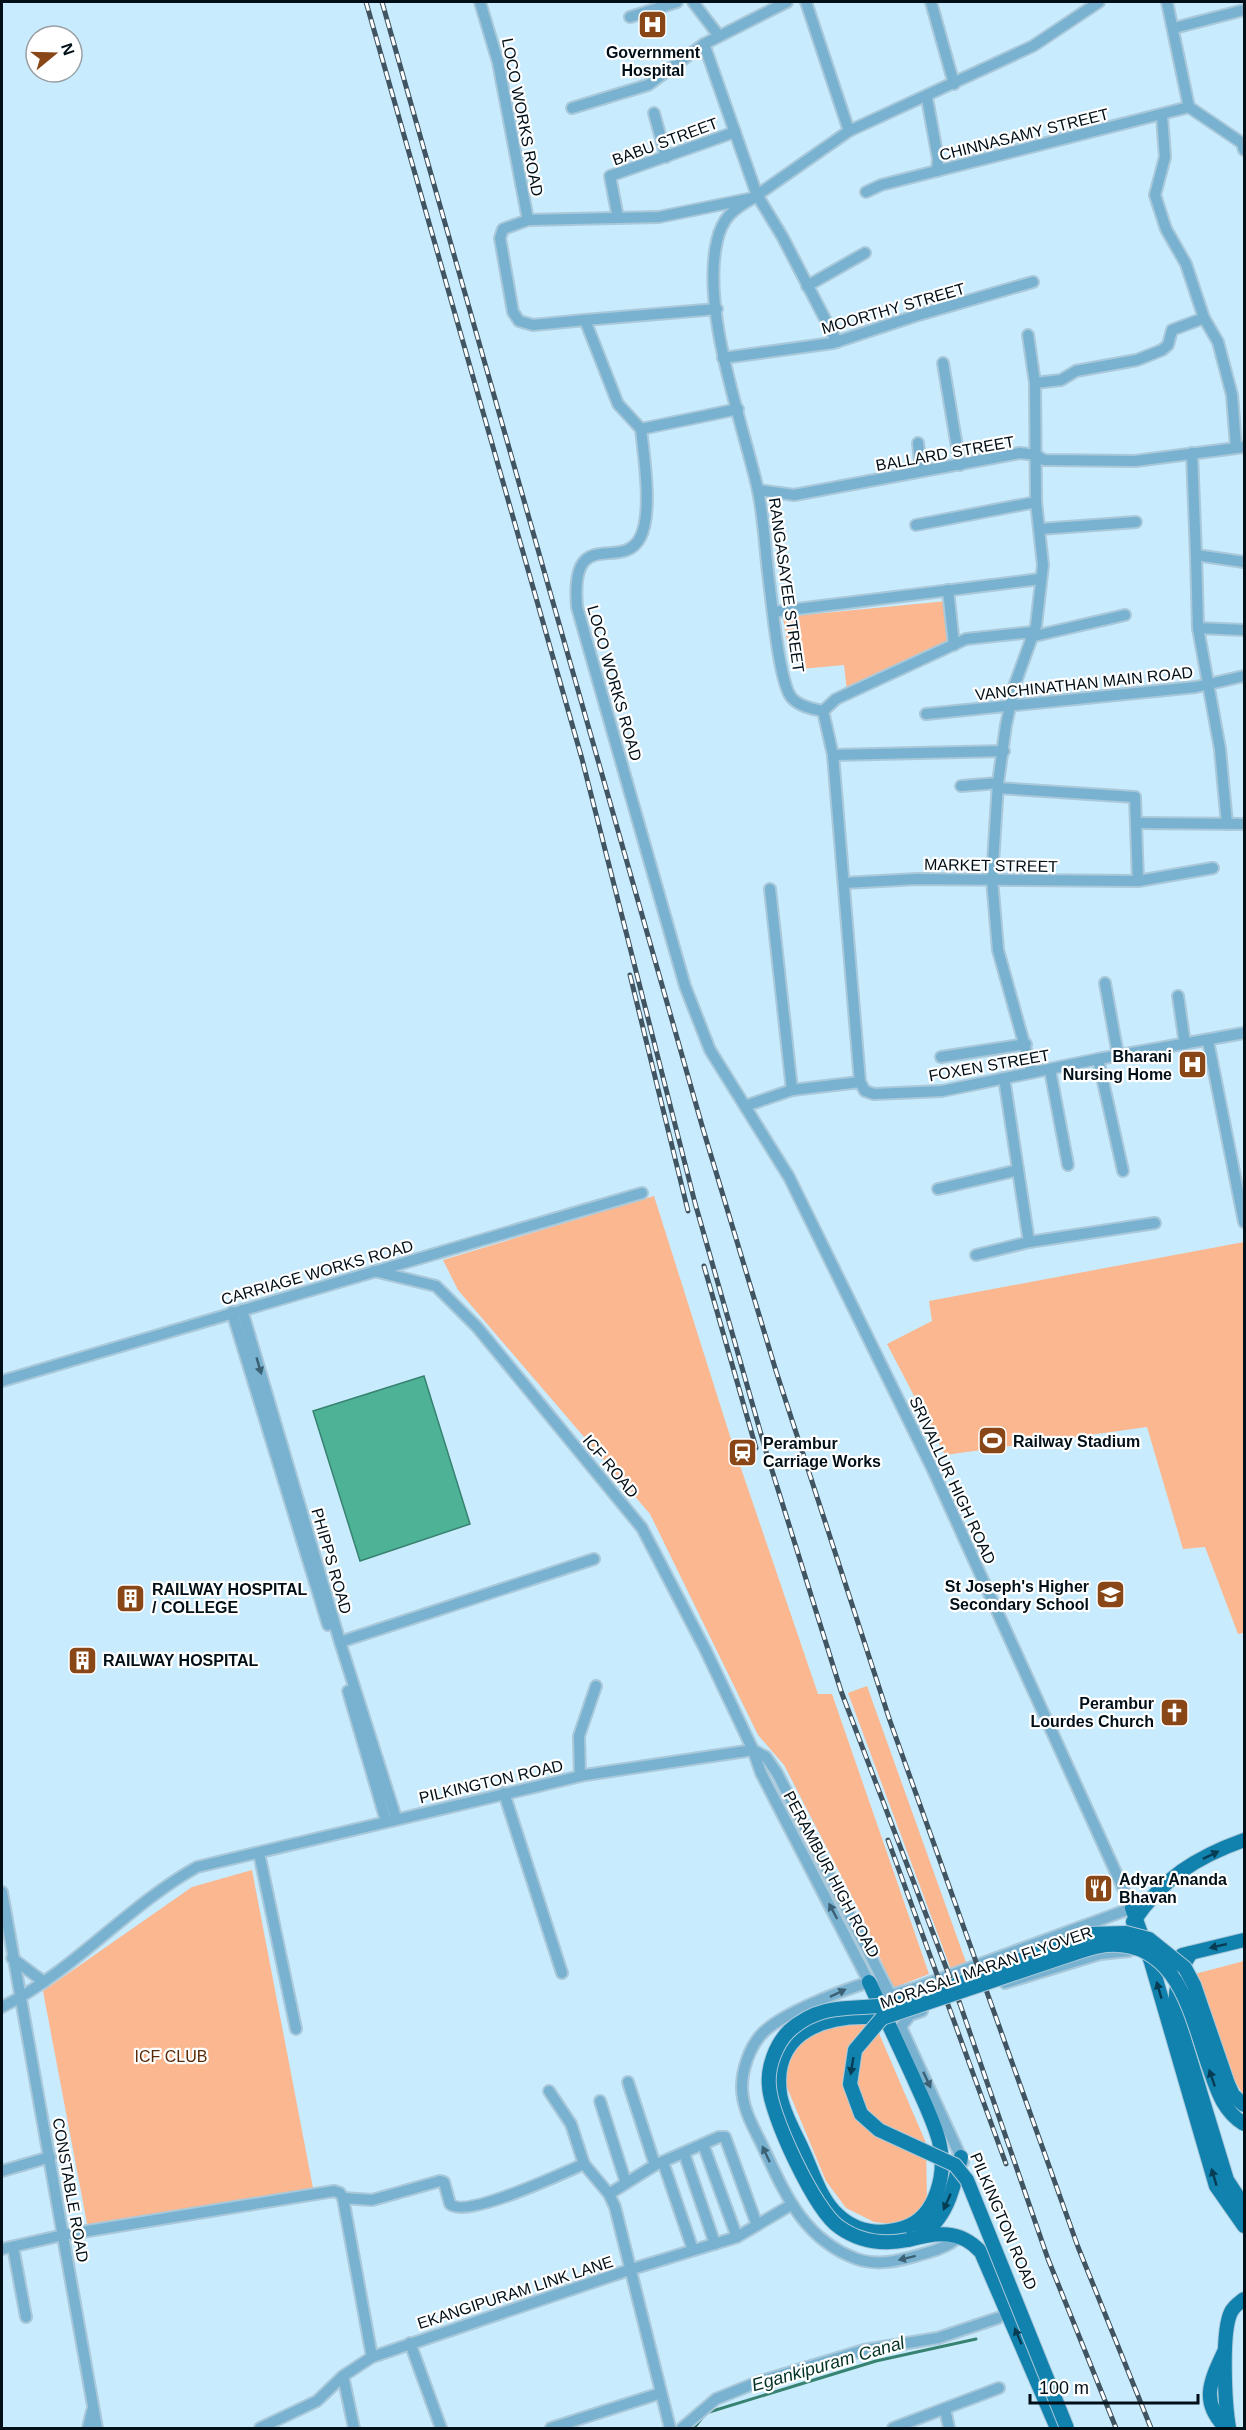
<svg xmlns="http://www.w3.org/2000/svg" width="1246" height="2430" font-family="Arial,sans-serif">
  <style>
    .green { fill: #fbb78f }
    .water { fill: #4eb396; stroke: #378270; stroke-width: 1.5 }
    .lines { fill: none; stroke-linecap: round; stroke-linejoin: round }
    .stream { stroke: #378270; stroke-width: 3 }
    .minor-casing { stroke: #a9c8d9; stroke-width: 14 }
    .major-casing { stroke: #a9c8d9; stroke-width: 16 }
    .minor { stroke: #78b2d0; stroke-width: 10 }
    .major { stroke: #1181ad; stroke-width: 14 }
    .rail-casing { stroke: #405561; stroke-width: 5 }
    .rail { stroke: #fff; stroke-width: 3; stroke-dasharray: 9; stroke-linecap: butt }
    .major-bridge-casing { stroke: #a9c8d9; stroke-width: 16; stroke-linecap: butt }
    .major-bridge { stroke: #1181ad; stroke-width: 14 }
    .oneway { fill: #3c6074 }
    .oneway2 { fill: #073d54 }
    .labels { text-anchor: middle; stroke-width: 4.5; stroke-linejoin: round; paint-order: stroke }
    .poi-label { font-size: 16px; font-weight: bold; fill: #000f18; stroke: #fff; text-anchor: start }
    .street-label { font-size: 16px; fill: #000f18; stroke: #fff }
    .park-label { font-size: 16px; fill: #582a07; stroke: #fff }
    .water-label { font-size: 18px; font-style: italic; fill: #023226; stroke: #fff }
  </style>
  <rect width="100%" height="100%" fill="#c9ebfe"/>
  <g class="green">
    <path d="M947 601 952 639 847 691 844 665 801 669V655L789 656 783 617Z"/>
    <path d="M654 1196 730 1436 818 1694H832L929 1974 893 1988 861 1914 784 1765 758 1735 650 1514 458 1290 443 1260Z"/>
    <path d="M1244 1242V1633L1238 1634 1205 1547 1183 1549 1147 1427 945 1455 887 1344 932 1321 929 1301Z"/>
    <path d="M867 1686 967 1965 952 1972 848 1693Z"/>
    <path d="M252 1870 313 2188 89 2234 43 1991 192 1887Z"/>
    <path d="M1244 1961V2096L1230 2073 1191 1975Z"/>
    <path d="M875 2024 926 2143 927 2205 920 2216 893 2224 874 2222 846 2208 826 2181 781 2073 795 2045 830 2026Z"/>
  </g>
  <path class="water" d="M424 1376 470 1524 360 1561 313 1411Z"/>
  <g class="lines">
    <path class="stream" d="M694 2428 706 2413 876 2361 976 2339"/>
    <defs>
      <g id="minor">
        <path d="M480 2 498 62 528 220 503 229 500 238 513 312 519 321 533 325 585 320 618 404 641 429C644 457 653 514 640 538 621 573 570 523 577 607L685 986 710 1050 789 1177 933 1470 1132 1908 915 1988 891 1995 869 1982"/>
        <path d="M693 2 719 36"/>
        <path d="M787 2 704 44 757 195 782 236 837 342"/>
        <path d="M806 2 849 131"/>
        <path d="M931 2 954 84"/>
        <path d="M1167 2 1189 107 1242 143 1244 150"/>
        <path d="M630 17 677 2"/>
        <path d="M1174 28 1244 10"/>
        <path d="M927 98 938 159 937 171"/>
        <path d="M572 108 648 85 704 44"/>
        <path d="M654 113 666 157"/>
        <path d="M1162 116 1165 157 1155 195 1166 229 1186 264 1204 318 1218 342 1232 395 1236 446"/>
        <path d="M866 192 881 185 1189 107"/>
        <path d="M753 198C733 209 722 218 717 241 701 310 741 417 757 486 764 516 765 550 769 581 772 603 779 681 791 697 798 706 812 709 823 711L833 755 860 1082"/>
        <path d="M618 218 610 176 735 132"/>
        <path d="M528 220 659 217 753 198 849 131 1033 46 1099 2"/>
        <path d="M807 286 865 253"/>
        <path d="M585 320 717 309"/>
        <path d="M1028 335 1035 383 1036 502 1043 565 1036 626 1015 684 1006 725 998 783 992 879 998 950 1032 1072"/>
        <path d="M723 358 833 343 915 316 1033 282"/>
        <path d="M943 363 960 465"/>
        <path d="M1035 383 1061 380 1076 371 1137 360 1162 350 1168 345 1172 330 1204 318"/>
        <path d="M641 429 738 409"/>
        <path d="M918 443 921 470"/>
        <path d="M1192 453 1196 555 1244 562"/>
        <path d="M758 490 794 495 1020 453 1036 455 1044 460 1135 461 1244 447"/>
        <path d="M916 525 1036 502"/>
        <path d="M1040 529 1136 522"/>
        <path d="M1196 555 1198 628 1220 749 1227 824"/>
        <path d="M948 590 954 645"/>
        <path d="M773 612 1040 579"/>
        <path d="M1198 628 1244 630"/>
        <path d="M1030 637 1125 615"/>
        <path d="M823 711 836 699 966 639 1033 632"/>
        <path d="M926 714 1196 687 1244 676"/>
        <path d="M833 755 1004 751"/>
        <path d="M961 786 998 783"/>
        <path d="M998 788 1135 797 1138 881"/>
        <path d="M1137 823 1244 824"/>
        <path d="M844 883 917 879 1138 881 1213 868"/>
        <path d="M770 889 792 1090"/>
        <path d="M1105 983 1118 1055"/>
        <path d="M1178 996 1185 1044"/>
        <path d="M1208 1041 1244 1222"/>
        <path d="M941 1057 1026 1044"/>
        <path d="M1098 1059 1123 1171"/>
        <path d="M1050 1070 1068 1165"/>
        <path d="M1004 1078 1029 1242"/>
        <path d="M745 1106 792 1090 860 1082 865 1091 874 1094 942 1091 1098 1059 1244 1033"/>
        <path d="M938 1189 1018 1170"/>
        <path d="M976 1255 1029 1242 1155 1223"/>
        <path d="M374 1271 436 1286 477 1327 642 1528 705 1649 753 1750 761 1773 869 1982"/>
        <path d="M242 1310 340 1642 396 1818"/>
        <path d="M232 1312 328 1625"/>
        <path d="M2 1381 642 1193"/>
        <path d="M340 1642 594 1559"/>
        <path d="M348 1691 386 1821"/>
        <path d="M580 1776 579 1736 596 1686"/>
        <path d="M504 1793 562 1973"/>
        <path d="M259 1853 296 2029"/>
        <path d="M2 1892 97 2428"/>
        <path d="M12 1958 44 1982"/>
        <path d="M869 1982C841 1991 778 2014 760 2036 749 2049 742 2070 742 2087 742 2109 754 2128 763 2147 785 2194 804 2240 857 2259 877 2266 899 2261 919 2255 934 2251 948 2247 960 2236"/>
        <path d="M1005 1983 1100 1954 1129 1951"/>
        <path d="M2 2007C74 1971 127 1906 197 1867L585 1775 753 1750 766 1757 777 1773 890 1994"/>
        <path d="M922 2011 910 2015 901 2027 963 2162"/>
        <path d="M549 2091 571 2124 584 2164 609 2194 615 2207 670 2428"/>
        <path d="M600 2101 626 2183"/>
        <path d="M703 2144 737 2237"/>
        <path d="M684 2153 715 2244"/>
        <path d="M663 2162 693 2250"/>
        <path d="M655 2165 719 2137H725L757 2225"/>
        <path d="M2 2171 50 2157"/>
        <path d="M609 2194 655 2165 628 2082"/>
        <path d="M343 2198 372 2200 440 2181 444 2182 450 2204C466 2219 563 2173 584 2164"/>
        <path d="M13 2247 26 2317"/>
        <path d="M2 2249 63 2235 334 2191 340 2193 343 2198 372 2357"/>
        <path d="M410 2343 441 2428"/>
        <path d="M343 2376 354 2428"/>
        <path d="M945 2409 949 2428"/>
        <path d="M88 2428 92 2411"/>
        <path d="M260 2428 317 2401 343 2376 372 2357 632 2269 737 2237 791 2205"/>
        <path d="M551 2428 661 2393"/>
        <path d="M682 2428 716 2399 758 2382 864 2350 938 2338 998 2318"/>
        <path d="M893 2428 999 2388"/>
      </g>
      <g id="major">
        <path d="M1132 1908 1151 1962 1216 2186 1244 2226"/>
        <path d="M1133 1922C1162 1879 1196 1857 1244 1840"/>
        <path d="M1191 1953C1178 1972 1176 1986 1175 2009L1227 2180 1244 2206"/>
        <path d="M1182 1955 1244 1940"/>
        <path d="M869 1982C884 2014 898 2045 913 2077 922 2098 933 2119 939 2141 947 2172 937 2218 903 2228 880 2235 857 2232 839 2216 821 2201 813 2173 804 2153 796 2134 783 2114 780 2094 771 2029 830 2013 882 2018"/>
        <path d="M920 2235C948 2219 954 2185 961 2157"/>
        <path d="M908 2240C936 2232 960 2229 981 2252L1057 2428"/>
        <path d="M1224 2352C1210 2382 1200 2402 1226 2428"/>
        <path d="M1229 2428C1225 2405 1221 2332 1231 2312 1234 2306 1239 2303 1244 2299"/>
      </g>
    </defs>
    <use href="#minor" class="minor-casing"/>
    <use href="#major" class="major-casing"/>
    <use href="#minor" class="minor"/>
    <use href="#major" class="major"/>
    <defs>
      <g id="rail">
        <path d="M366 2 582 759 695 1203 765 1448 841 1691 960 2004 1048 2259 1116 2428"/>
        <path d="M382 2 703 1129 776 1371 890 1721 1078 2247 1151 2428"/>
        <path d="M630 975 688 1211"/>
        <path d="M704 1266 756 1448"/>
        <path d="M888 1840 1006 2164"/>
      </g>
    </defs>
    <use href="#rail" class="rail-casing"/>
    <use href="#rail" class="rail"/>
    <defs>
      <g id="major-bridge">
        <path d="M937 1992 1089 1934 1126 1933 1149 1939 1185 1968 1194 1985 1228 2084 1233 2095 1244 2105"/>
        <path d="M908 2240C884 2245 860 2242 839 2227 815 2211 770 2114 769 2086 767 2067 776 2044 789 2031 827 1996 867 2014 910 2001"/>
        <path d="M1067 2428 967 2180 955 2165 879 2130 861 2114 850 2084 855 2050 882 2018 1075 1953C1085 1950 1096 1946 1106 1945 1178 1939 1191 2016 1209 2067 1217 2090 1223 2111 1244 2124"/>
      </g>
    </defs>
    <use href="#major-bridge" class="major-bridge-casing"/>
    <use href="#major-bridge" class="major-bridge"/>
  </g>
  <defs><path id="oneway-solid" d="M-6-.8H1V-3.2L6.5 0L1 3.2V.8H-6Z" transform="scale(1.5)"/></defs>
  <g class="oneway">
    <use href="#oneway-solid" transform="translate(259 1366) rotate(74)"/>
    <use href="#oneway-solid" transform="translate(833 1911) rotate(-118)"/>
    <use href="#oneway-solid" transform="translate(838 1993) rotate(-26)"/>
    <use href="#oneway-solid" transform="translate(927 2080) rotate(65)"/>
    <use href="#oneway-solid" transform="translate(766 2154) rotate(-115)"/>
    <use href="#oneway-solid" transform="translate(907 2258) rotate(166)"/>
  </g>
  <g class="oneway2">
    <use href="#oneway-solid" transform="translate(1211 1855) rotate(-26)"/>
    <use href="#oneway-solid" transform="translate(1218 1946) rotate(167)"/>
    <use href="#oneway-solid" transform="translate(1159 1990) rotate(-106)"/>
    <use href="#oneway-solid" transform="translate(852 2066) rotate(99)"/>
    <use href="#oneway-solid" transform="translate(1212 2078) rotate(-109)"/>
    <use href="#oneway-solid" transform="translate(1214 2177) rotate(-107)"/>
    <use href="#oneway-solid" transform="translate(947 2202) rotate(114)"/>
    <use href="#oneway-solid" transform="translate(1018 2336) rotate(-113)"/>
  </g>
  <defs>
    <symbol id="hospital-square" viewBox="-11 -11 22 22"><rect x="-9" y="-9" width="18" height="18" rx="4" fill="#894616" stroke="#fff"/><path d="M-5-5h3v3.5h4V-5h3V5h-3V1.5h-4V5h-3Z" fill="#fff"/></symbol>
    <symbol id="stadium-square" viewBox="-11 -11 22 22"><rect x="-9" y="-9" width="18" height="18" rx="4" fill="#894616" stroke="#fff"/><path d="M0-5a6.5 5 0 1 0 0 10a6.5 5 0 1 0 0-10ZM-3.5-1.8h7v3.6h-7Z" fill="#fff"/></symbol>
    <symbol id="station-square" viewBox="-11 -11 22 22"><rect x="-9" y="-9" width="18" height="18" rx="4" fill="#894616" stroke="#fff"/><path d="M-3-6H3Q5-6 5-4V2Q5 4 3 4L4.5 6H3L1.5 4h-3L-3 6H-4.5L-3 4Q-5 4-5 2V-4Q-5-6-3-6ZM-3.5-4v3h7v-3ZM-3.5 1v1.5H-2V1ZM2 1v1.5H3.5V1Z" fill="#fff"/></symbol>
    <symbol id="school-square" viewBox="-11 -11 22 22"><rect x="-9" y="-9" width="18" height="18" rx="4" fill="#894616" stroke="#fff"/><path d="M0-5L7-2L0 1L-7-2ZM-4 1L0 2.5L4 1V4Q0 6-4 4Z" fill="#fff"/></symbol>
    <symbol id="building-square" viewBox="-11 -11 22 22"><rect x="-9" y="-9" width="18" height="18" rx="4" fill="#894616" stroke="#fff"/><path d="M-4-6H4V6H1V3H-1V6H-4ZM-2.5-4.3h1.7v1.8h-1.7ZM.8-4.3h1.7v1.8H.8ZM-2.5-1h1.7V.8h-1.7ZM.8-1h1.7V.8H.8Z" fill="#fff"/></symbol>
    <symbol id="church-square" viewBox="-11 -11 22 22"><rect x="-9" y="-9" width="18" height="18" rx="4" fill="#894616" stroke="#fff"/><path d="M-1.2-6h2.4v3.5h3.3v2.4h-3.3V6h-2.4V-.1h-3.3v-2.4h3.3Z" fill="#fff"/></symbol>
    <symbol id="restaurant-square" viewBox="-11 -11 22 22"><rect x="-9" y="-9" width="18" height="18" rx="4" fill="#894616" stroke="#fff"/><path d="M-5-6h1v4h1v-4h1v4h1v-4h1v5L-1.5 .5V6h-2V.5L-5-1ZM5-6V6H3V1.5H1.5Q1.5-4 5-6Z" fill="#fff"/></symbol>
  </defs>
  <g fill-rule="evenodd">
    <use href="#hospital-square" x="636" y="8" width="33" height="33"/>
    <use href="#hospital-square" x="1176" y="1048" width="33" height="33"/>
    <use href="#stadium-square" x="976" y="1424" width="33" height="33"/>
    <use href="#station-square" x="726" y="1436" width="33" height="33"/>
    <use href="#school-square" x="1094" y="1578" width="33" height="33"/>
    <use href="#building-square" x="114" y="1582" width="33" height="33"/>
    <use href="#building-square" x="66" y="1644" width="33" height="33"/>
    <use href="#church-square" x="1158" y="1696" width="33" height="33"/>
    <use href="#restaurant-square" x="1082" y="1872" width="33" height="33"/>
  </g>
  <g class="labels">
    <g class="poi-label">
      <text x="653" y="58" text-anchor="middle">Government<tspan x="653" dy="18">Hospital</tspan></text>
      <text x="1172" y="1062" text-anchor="end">Bharani<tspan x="1172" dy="18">Nursing Home</tspan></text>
      <text x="1013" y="1447">Railway Stadium</text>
      <text x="763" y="1449">Perambur<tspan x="763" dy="18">Carriage Works</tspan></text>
      <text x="1089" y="1592" text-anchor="end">St Joseph's Higher<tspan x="1089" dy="18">Secondary School</tspan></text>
      <text x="152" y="1595">RAILWAY HOSPITAL<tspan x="152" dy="18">/ COLLEGE</tspan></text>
      <text x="103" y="1666">RAILWAY HOSPITAL</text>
      <text x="1154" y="1709" text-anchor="end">Perambur<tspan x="1154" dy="18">Lourdes Church</tspan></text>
      <text x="1119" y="1885">Adyar Ananda<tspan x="1119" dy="18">Bhavan</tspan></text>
    </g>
    <g class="street-label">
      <text transform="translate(523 117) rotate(79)" y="6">LOCO WORKS ROAD</text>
      <text transform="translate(1024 134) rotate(-14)" y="6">CHINNASAMY STREET</text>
      <text transform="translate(665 141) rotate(-20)" y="6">BABU STREET</text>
      <text transform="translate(893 308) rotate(-16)" y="6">MOORTHY STREET</text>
      <text transform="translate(945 453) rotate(-10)" y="6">BALLARD STREET</text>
      <text transform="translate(787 585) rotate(82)" y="6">RANGASAYEE STREET</text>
      <text transform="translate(615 683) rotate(74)" y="6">LOCO WORKS ROAD</text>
      <text transform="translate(1084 683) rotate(-6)" y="6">VANCHINATHAN MAIN ROAD</text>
      <text transform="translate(991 865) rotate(1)" y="6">MARKET STREET</text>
      <text transform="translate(989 1065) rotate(-10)" y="6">FOXEN STREET</text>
      <text transform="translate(317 1272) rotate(-16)" y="6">CARRIAGE WORKS ROAD</text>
      <text transform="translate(611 1466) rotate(50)" y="6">ICF ROAD</text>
      <text transform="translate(953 1480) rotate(65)" y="6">SRIVALLUR HIGH ROAD</text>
      <text transform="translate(332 1561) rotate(74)" y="6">PHIPPS ROAD</text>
      <text transform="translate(491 1781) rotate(-13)" y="6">PILKINGTON ROAD</text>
      <text transform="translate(832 1874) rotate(62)" y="6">PERAMBUR HIGH ROAD</text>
      <text transform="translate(986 1967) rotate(-19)" y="6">MORASALI MARAN FLYOVER</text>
      <text transform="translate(71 2190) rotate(80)" y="6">CONSTABLE ROAD</text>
      <text transform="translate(1004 2221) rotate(67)" y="6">PILKINGTON ROAD</text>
      <text transform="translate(515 2292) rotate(-18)" y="6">EKANGIPURAM LINK LANE</text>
    </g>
    <g class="park-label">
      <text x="171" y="2062">ICF CLUB</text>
    </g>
    <g class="water-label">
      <text transform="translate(828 2364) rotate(-16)" y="6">Egankipuram Canal</text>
    </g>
  </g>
  <rect width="1246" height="2430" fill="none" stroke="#000f18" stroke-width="6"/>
  <g transform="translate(54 54) rotate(71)"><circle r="28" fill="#ffffff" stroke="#999fa3" stroke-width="1.5"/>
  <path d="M0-4.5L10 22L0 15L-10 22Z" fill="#894616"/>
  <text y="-9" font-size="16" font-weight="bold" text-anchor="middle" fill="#000f18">N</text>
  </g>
  <path d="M1030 2394v9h168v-9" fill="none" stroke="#000f18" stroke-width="3"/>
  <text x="1039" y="2394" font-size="18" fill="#000f18" stroke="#ffffff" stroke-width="4.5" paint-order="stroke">100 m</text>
</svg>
